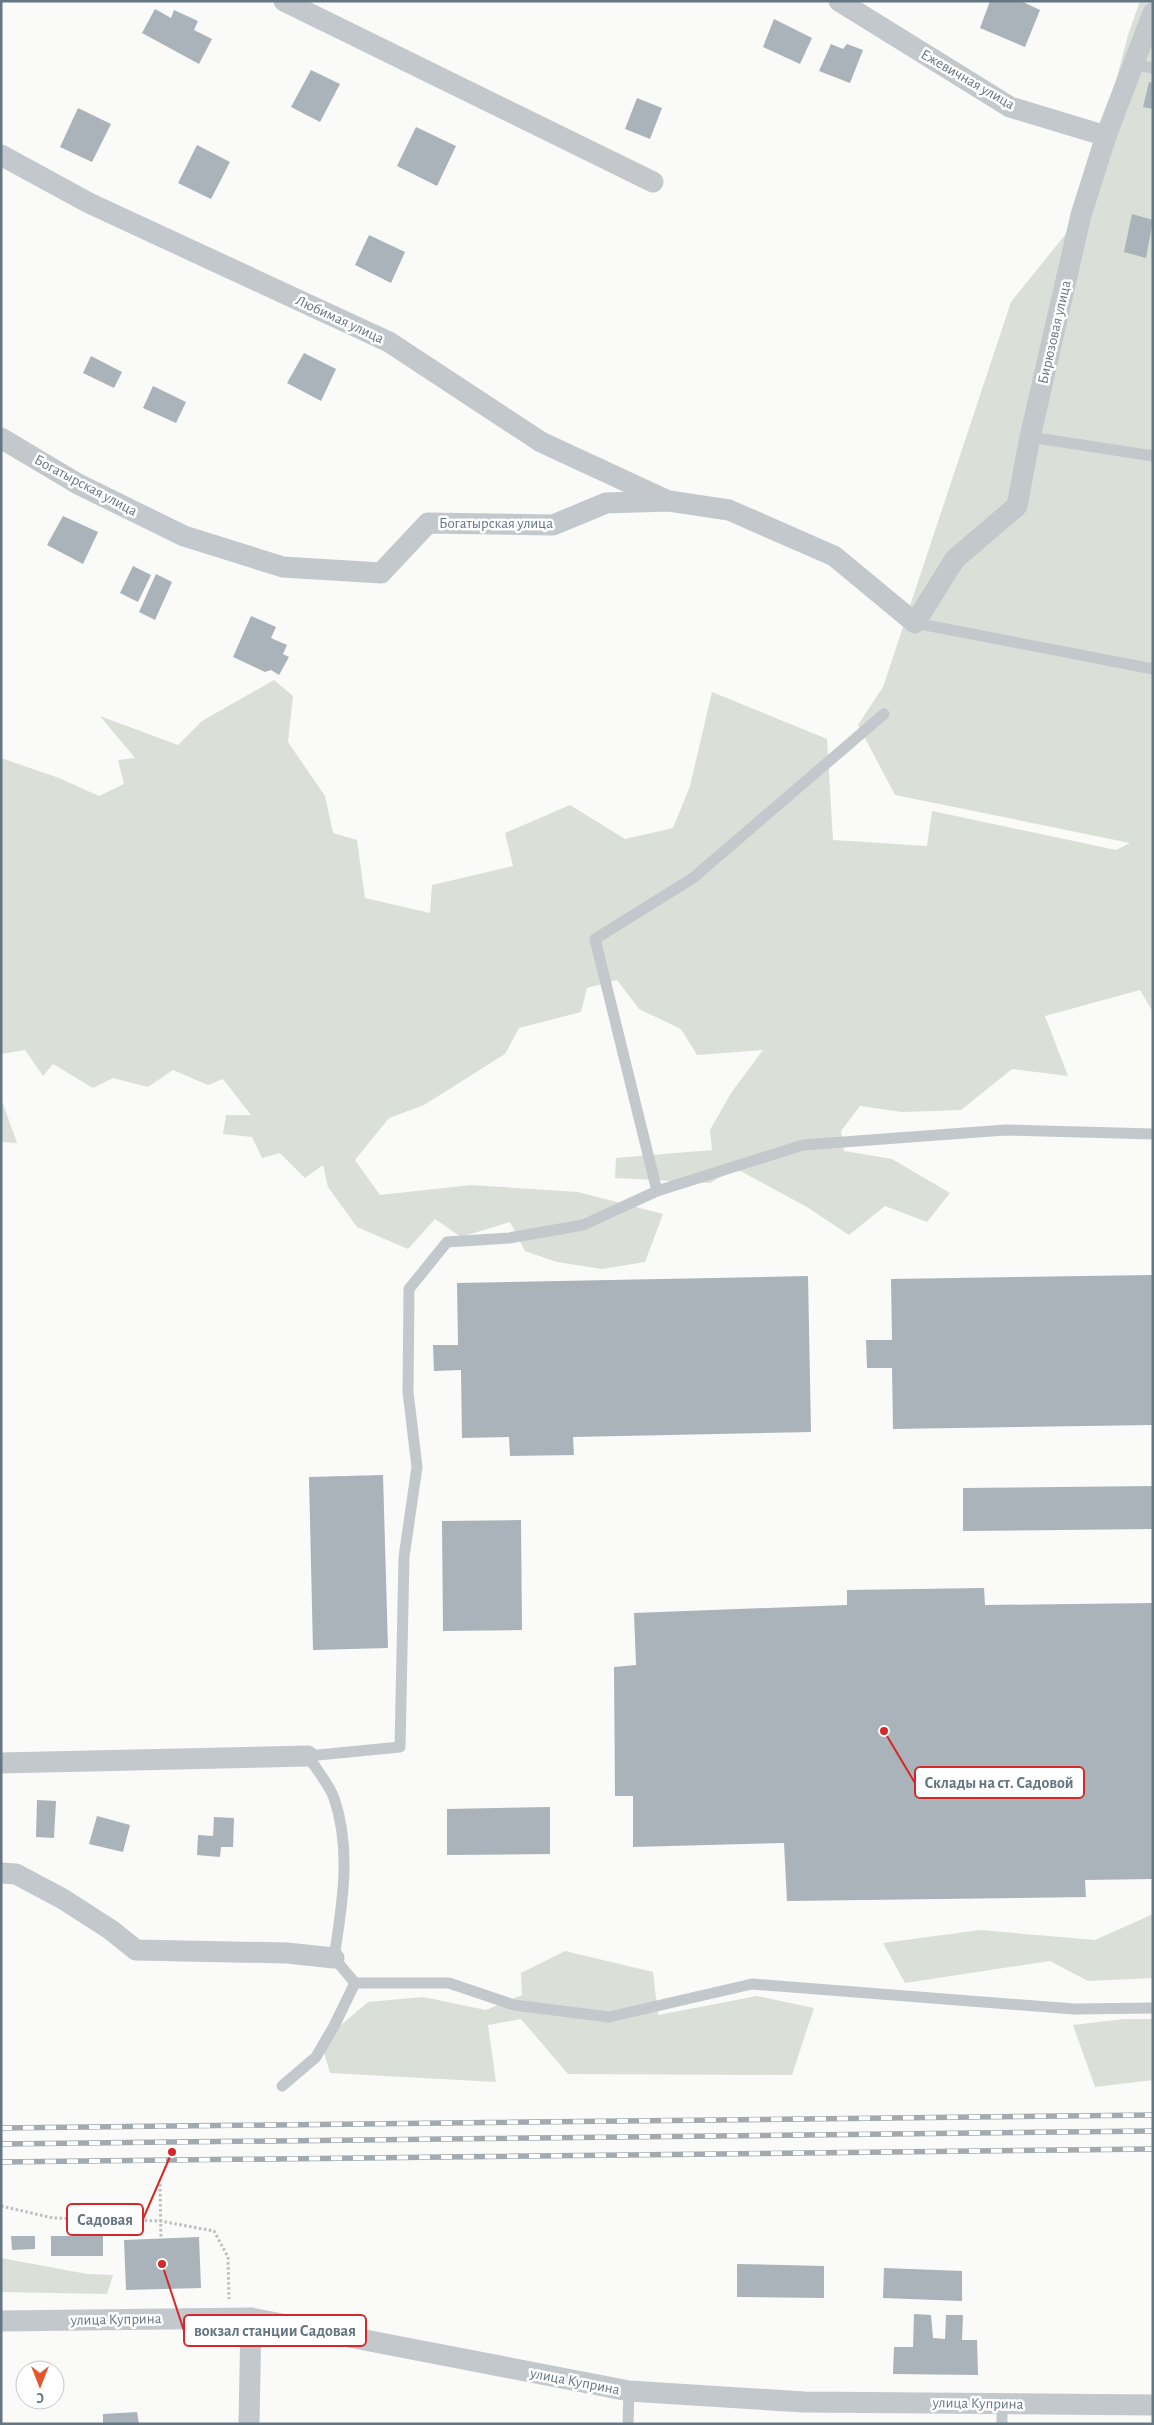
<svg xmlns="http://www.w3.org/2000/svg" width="1154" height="2425" font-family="'Alegreya Sans',sans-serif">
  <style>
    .green { fill: #dadfd7 }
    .building { fill: #aab3b9 }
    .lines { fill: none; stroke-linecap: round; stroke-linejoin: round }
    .path { stroke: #bbbfc2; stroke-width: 3; stroke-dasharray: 2.5 2.5; stroke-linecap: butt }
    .service { stroke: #c3c8cc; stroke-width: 11 }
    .minor { stroke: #c3c8cc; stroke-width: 21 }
    .rail-casing { stroke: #a2aab0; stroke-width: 5.5 }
    .rail { stroke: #fff; stroke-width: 4; stroke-dasharray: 11; stroke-linecap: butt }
    .labels { text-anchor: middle; stroke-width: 5; stroke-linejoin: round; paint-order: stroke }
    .street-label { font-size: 15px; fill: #657683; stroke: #fff }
    .leader { fill: none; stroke: #d62828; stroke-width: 2 }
    .callout-dot { fill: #d62828; stroke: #fff; stroke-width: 2 }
    .callout { fill: #fff; stroke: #d62828; stroke-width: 2 }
    .callout-label { font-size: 16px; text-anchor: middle; font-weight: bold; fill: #657683 }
  </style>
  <rect width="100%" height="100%" fill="#fafaf8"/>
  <g class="green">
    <path d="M1140 1H1153V1012L1140 990 1045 1016 1068 1076 1012 1069 961 1110 902 1112 860 1106 841 1131 844 1151 892 1159 950 1193 927 1222 885 1206 849 1235 807 1207 735 1168 710 1183 615 1178 616 1158 712 1150 710 1130 731 1093 763 1050 697 1055 681 1029 639 1009 617 980 587 988 581 1012 519 1028 505 1054 424 1105 389 1118 355 1160 380 1195 471 1185 578 1192 663 1214 645 1262 602 1269 557 1262 525 1251 510 1222 461 1237 435 1219 408 1249 357 1227 328 1187 323 1165 305 1178 280 1153 262 1158 252 1137 223 1134 226 1115H251L223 1079 208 1085 173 1070 148 1087 113 1078 93 1088 53 1064 43 1076 25 1050 1 1054V758L59 778 99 796 124 784 118 760 135 758 100 716 178 745 202 721 274 680 293 696 288 742 325 796 333 833 357 840 365 898 430 913 432 885 513 866 505 833 570 805 625 839 673 828 690 786 712 692 827 739 833 840 927 846 932 811 1116 850 1130 843 895 795 858 725 883 687 1011 302 1081 215 1128 35Z"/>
    <path d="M1 1098 17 1143 1 1142Z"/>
    <path d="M1153 1914V1978L1088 1981 1050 1961 905 1983 883 1943 980 1930 1095 1940Z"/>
    <path d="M565 1951 653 1972 658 2015 757 1996 814 2008 792 2075 568 2074 521 2019 488 2025 496 2082 330 2073 321 2042 368 2002 423 1997 486 2010 522 1995 521 1973Z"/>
    <path d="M1124 2019H1153V2080L1095 2087 1073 2025Z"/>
    <path d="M1 2258 87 2274 113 2275 107 2294 1 2292Z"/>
  </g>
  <g class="building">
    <path d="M990 1H1021L1040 10 1025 47 980 28Z"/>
    <path d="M155 9 171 18 174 10 198 21 194 30 212 39 199 64 142 33Z"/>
    <path d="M774 19 812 38 800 64 763 47Z"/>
    <path d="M831 44 843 49 847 44 863 50 850 83 819 71Z"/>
    <path d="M311 70 340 84 320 122 291 107Z"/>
    <path d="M1149 82 1153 83V109L1143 107Z"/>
    <path d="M637 98 662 108 650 139 625 129Z"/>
    <path d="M78 108 111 124 92 162 60 147Z"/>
    <path d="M416 127 456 146 437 186 397 166Z"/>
    <path d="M197 145 230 162 211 199 178 183Z"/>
    <path d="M1132 214 1153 220 1146 258 1124 252Z"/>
    <path d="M369 235 405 252 391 283 355 265Z"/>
    <path d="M304 353 336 369 321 401 287 383Z"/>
    <path d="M91 356 122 372 114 388 83 373Z"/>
    <path d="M153 386 186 402 176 423 143 408Z"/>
    <path d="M63 516 98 532 83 564 47 545Z"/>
    <path d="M133 566 151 575 138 602 120 593Z"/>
    <path d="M156 574 172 582 155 620 139 612Z"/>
    <path d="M251 616 276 627 271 638 287 645 283 654 289 657 279 675 271 670 265 672 233 657Z"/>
    <path d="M1153 1275V1425L893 1429 892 1368H867L866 1340H892L891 1279Z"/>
    <path d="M808 1276 811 1432 573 1437 574 1455 510 1456 509 1437 462 1438 461 1370 434 1371 433 1345H458L457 1283Z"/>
    <path d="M383 1475 388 1648 313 1650 309 1477Z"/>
    <path d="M1153 1486V1529L963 1531V1488Z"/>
    <path d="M521 1520 522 1630 443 1631 442 1521Z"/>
    <path d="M984 1588 985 1605 1153 1603V1879L1085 1880 1086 1897 787 1901 784 1843 633 1847V1796H615L614 1667 636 1665 634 1613 847 1605V1590Z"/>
    <path d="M37 1800 56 1801 54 1838 36 1837Z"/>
    <path d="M550 1807V1854L447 1855V1809Z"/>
    <path d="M97 1816 130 1825 123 1852 89 1844Z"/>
    <path d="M214 1817 234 1818 233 1847H221L220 1857 197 1855 198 1835 213 1836Z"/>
    <path d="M11 2236H35V2249L12 2250Z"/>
    <rect x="51" y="2236" width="52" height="20"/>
    <path d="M199 2237 201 2288 126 2290 124 2240Z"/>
    <path d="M737 2264 824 2266V2298L737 2297Z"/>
    <path d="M884 2268 962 2271V2301L883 2298Z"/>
    <path d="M914 2314 931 2315 933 2338 945 2339 946 2315H963L962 2340H977L978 2375 893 2374 894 2347H913Z"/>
    <path d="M137 2412 139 2424H103V2414Z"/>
  </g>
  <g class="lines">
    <g class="path">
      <path d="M160 2184 161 2239"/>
      <path d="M1 2206 53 2218 160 2221 214 2231 228 2257 229 2299"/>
    </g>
    <g class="service">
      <path d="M1132 64 1153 68"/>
      <path d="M1030 437 1153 456"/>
      <path d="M915 623 1153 669"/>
      <path d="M1153 1134 1005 1130 803 1145 657 1191 583 1225 509 1238 447 1242 409 1289 408 1392 417 1467 404 1557 400 1747 308 1756C316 1769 329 1784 334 1798 352 1850 342 1906 334 1958L355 1983H449L514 2005 609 2017 752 1984 1074 2009 1153 2008"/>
      <path d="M657 1191 595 939 693 878 884 714"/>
      <path d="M282 2086 316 2057 334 2026 355 1983"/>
      <path d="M628 2424 629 2391"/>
      <path d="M1002 2424V2403"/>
    </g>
    <g class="minor">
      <path d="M284 1 653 182"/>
      <path d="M839 1 1010 107 1106 136"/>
      <path d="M1 155 89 203 389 342 541 442 664 499"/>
      <path d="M1 438 78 484 184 536 283 567 381 573 428 523 553 525 606 503 669 501 729 510 834 556 915 623 955 559 1017 506 1030 437 1081 215 1106 136 1153 13"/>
      <path d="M1 1763 308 1756"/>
      <path d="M1 1873 16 1874 63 1899 111 1930 136 1950 287 1953 334 1958"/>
      <path d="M1 2321 251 2318 629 2391 804 2402 1153 2405"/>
      <path d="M249 2424 251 2318"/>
    </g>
    <defs>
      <g id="rail">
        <path d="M1 2128 1153 2115"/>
        <path d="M1 2144 1153 2131"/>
        <path d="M1 2162 1153 2149"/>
      </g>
    </defs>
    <use href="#rail" class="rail-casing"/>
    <use href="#rail" class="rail"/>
  </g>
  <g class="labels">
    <g class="street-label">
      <text transform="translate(968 79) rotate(30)" y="5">Ежевичная улица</text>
      <text transform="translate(340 319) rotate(25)" y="5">Любимая улица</text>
      <text transform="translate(1054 332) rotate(-77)" y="5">Бирюзовая улица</text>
      <text transform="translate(86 485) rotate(28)" y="5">Богатырская улица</text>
      <text x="496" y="528">Богатырская улица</text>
      <text transform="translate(116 2319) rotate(-1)" y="5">улица Куприна</text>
      <text transform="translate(575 2381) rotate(11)" y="5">улица Куприна</text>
      <text transform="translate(978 2403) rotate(1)" y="5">улица Куприна</text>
    </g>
  </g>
  <path class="leader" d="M884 1731L915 1783M172 2152L143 2219M162 2264L184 2331"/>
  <g class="callout-dot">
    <circle cx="884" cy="1731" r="5"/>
    <circle cx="172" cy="2152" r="5"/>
    <circle cx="162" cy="2264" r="5"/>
  </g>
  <g class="callout">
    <rect x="915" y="1767" width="169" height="31" rx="5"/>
    <rect x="67" y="2204" width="76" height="31" rx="5"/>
    <rect x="184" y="2315" width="182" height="31" rx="5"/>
  </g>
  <g class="callout-label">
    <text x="999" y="1788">Склады на ст. Садовой</text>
    <text x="105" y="2225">Садовая</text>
    <text x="275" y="2336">вокзал станции Садовая</text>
  </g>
  <rect width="1154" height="2425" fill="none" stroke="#657683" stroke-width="5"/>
  <g transform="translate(40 2385) rotate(180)"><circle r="24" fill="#ffffff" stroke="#c1c8cd"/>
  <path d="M0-4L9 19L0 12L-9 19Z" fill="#e4572e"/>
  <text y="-8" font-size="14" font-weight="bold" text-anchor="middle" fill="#657683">С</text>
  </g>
</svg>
